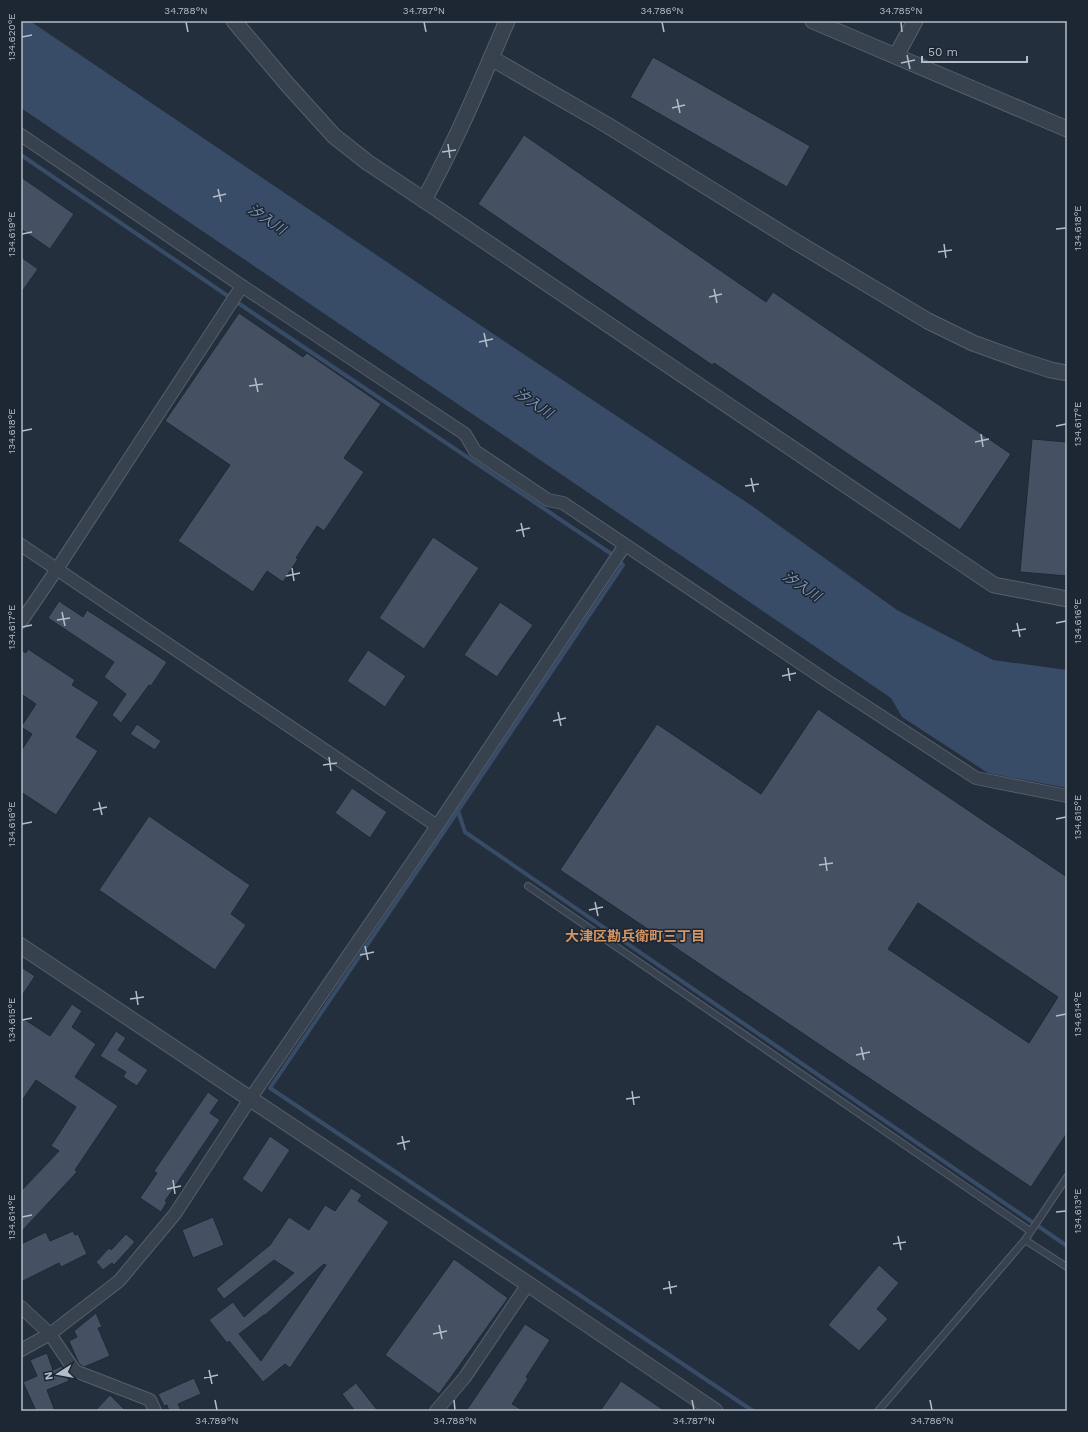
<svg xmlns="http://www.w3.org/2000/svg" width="1088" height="1432" font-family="'Work Sans','Noto Sans JP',sans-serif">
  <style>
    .water { fill: #394c67 }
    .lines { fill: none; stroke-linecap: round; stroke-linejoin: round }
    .stream { stroke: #394c67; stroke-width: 4 }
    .building { fill: #455162; stroke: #1f2835; fill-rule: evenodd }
    .service-casing { stroke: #565f6c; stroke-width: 8 }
    .minor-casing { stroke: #565f6c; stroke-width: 14 }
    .tertiary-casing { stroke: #565f6c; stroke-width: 17 }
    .service { stroke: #38414e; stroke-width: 6 }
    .minor { stroke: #38414e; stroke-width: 12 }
    .tertiary { stroke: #38414e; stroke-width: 15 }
    .ticks { fill: none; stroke: #b4bcc9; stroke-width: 1.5 }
    .labels { text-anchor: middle; stroke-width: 3; stroke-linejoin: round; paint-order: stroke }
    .water-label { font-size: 14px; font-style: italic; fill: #7c92b1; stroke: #1d2633 }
    .neighbourhood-label { font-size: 14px; font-weight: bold; fill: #d59563; stroke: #1d2633 }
    .neatline { fill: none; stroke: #b4bcc9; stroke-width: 1.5 }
    .ticks-label { font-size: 10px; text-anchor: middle; fill: #b4bcc9 }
  </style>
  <rect width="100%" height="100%" fill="#242f3e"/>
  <path class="water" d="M21 21H30L489 331 752 506 897 610 993 660 1067 670V788L988 773 902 717 891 698 21 108Z"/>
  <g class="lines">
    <g class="stream">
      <path d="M21 155 244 307 610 553 623 565 458 811 465 832 1067 1246"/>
      <path d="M458 811 270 1088 753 1411"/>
    </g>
  </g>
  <g class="building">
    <path d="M653 57 810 146 787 187 630 97Z"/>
    <path d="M524 135 766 302 773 292 1011 454 960 530 714 363 712 365 478 204Z"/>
    <path d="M21 177 74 214 50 249 21 229Z"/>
    <path d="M21 257 38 269 21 293Z"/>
    <path d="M239 313 303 357 307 353 381 404 344 458 364 472 324 531 317 526 296 558 298 559 283 582 267 571 253 592 178 541 230 465 165 421Z"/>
    <path d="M1032 439 1067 442V576L1020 572Z"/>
    <path d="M433 537 479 568 424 649 379 618Z"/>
    <path d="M59 601 83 617 87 610 167 662 151 686 149 685 121 723 112 715 126 694 104 677 114 662 48 618Z"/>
    <path d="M500 602 533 625 497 677 464 655Z"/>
    <path d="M28 649 75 680 72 685 99 702 76 737 98 751 56 815 21 792V751L32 734 21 727 36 704 21 694V650L26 653Z"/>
    <path d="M368 650 406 676 385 707 347 681Z"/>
    <path d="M818 709 1067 877V1133L1031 1187 560 870 657 724 761 794ZM918 903 1058 997 1029 1043 888 949Z"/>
    <path d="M137 724 161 741 155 750 130 734Z"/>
    <path d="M352 788 387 812 370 838 335 813Z"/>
    <path d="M149 816 250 885 231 914 246 925 215 970 99 890Z"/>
    <path d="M21 967 35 976 21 997Z"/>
    <path d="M72 1004 82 1011 72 1027 96 1044 75 1077 118 1106 75 1170 77 1172 21 1232V1191L59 1151 51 1146 76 1107 36 1080 21 1102V1017L50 1036Z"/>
    <path d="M116 1031 126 1038 118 1050 148 1070 137 1086 123 1077 126 1072 100 1056Z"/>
    <path d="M208 1092 219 1100 210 1113 220 1120 165 1201 167 1202 161 1212 140 1198 157 1173 154 1171Z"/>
    <path d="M270 1136 290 1150 262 1193 242 1179Z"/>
    <path d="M351 1188 362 1195 358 1201 389 1222 290 1368 285 1364 263 1382 229 1341 227 1343 209 1320 233 1302 244 1317 294 1273 274 1260 224 1299 216 1289 270 1245 289 1217 309 1230 325 1205 335 1211ZM324 1264 326 1265 261 1361 239 1334 264 1315H265Z"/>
    <path d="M213 1217 224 1245 193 1258 182 1230Z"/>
    <path d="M73 1231 75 1235 78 1234 87 1254 61 1267 59 1263 21 1282V1244L46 1232 50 1241Z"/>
    <path d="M126 1234 135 1242 114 1265 112 1263 103 1270 96 1262 109 1248 111 1250Z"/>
    <path d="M454 1259 508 1298 439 1394 385 1355Z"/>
    <path d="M879 1265 899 1283 877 1309 888 1319 859 1351 828 1325Z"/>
    <path d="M96 1313 102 1327 98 1328 110 1356 84 1367 79 1364 69 1341 77 1337 74 1331Z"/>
    <path d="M525 1324 550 1340 526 1377 528 1379 512 1404 524 1411H466Z"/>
    <path d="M47 1353 53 1370 62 1366 69 1381 47 1390 55 1411H36L23 1382 37 1376 30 1360Z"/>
    <path d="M194 1378 201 1394 178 1404 181 1411H169L167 1405 164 1406 158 1394Z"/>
    <path d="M621 1381 665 1411H600Z"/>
    <path d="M356 1383 378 1411H355L342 1394Z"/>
    <path d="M110 1395 126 1411H95Z"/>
  </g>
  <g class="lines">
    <defs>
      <g id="service">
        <path d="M528 886 1030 1231"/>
        <path d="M1025 1240 1067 1267"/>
        <path d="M878 1411 1025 1240 1067 1177"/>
      </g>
      <g id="minor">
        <path d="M21 135 242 286 465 434 475 451 548 500 563 503 827 681 976 778 1067 796"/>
        <path d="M21 545 437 826"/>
        <path d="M21 622 57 569 242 286"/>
        <path d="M21 1307 50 1334 75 1371 150 1400 155 1411"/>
        <path d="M21 1350 50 1334 119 1281 175 1214 250 1099 437 826 625 545"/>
        <path d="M436 1411 465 1377 528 1284"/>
      </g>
      <g id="tertiary">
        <path d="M234 21 287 84 334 136 367 162 424 200 994 585 1067 599"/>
        <path d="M813 21 1067 129"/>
        <path d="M896 56 915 21"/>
        <path d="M491 58 607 125 796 242 928 321 973 343 1020 360 1051 370 1067 373"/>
        <path d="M424 200C456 142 481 81 507 21"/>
        <path d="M21 946 528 1284 715 1411"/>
      </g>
    </defs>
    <use href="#service" class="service-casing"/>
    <use href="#minor" class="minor-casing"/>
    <use href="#tertiary" class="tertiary-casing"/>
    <use href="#service" class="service"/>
    <use href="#minor" class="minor"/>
    <use href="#tertiary" class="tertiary"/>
  </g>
  <path class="ticks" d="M186 22 188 32M424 22 426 32M662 22 664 32M901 22 902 32M22 37 32 35M907 55 910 69M901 63 915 60M677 99 680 113M672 108 685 105M448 144 450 158M442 152 456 150M218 189 221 202M213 197 226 194M1056 229 1066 228M22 234 32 232M944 244 946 258M938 252 952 250M714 289 717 303M709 297 722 294M484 333 487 347M479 342 493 339M255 378 258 392M249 386 263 384M1056 426 1066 424M22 431 32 429M981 434 983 447M975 442 989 439M751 478 754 492M745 486 759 484M521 523 524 537M516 531 530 528M292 568 294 581M286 576 300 573M62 612 65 626M57 620 70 618M1017 623 1020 637M1056 623 1066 621M22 627 32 625M1012 631 1026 629M788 668 790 681M782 676 796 673M558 712 561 726M553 721 566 718M329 757 331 771M323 765 337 763M99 802 102 815M93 810 107 807M1056 819 1066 817M22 824 32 822M825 857 827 871M819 865 833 863M595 902 598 916M589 910 603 907M365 946 368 960M360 955 374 952M136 991 138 1005M130 999 144 997M1056 1016 1066 1014M22 1020 32 1018M861 1047 864 1060M856 1055 870 1052M632 1091 634 1105M626 1099 640 1097M402 1136 405 1150M397 1144 410 1141M173 1180 175 1194M167 1189 181 1186M1056 1212 1066 1211M22 1217 32 1215M898 1236 901 1250M893 1244 906 1242M669 1281 671 1294M663 1289 677 1286M439 1325 442 1339M433 1334 447 1331M209 1370 212 1384M204 1378 218 1375M215 1400 217 1410M454 1400 455 1410M692 1400 694 1410M930 1400 932 1410"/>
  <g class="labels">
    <g class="water-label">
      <text transform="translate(267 219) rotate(34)" y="5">汐入川</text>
      <text transform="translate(534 403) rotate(34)" y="5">汐入川</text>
      <text transform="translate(802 586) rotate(34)" y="5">汐入川</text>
    </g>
    <g class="neighbourhood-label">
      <text x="635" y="941">大津区勘兵衛町三丁目</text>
    </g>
  </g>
  <rect width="1088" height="1432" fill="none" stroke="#1d2633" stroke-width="44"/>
  <g transform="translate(58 1374) rotate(259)" stroke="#1d2633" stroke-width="3" paint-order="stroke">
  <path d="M0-3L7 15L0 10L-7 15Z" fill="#b4bcc9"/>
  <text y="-6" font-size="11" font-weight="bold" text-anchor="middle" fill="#b4bcc9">N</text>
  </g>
  <path d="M922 56v6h105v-6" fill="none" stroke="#b4bcc9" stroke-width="2"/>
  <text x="928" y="56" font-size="12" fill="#b4bcc9" stroke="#1d2633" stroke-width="3" paint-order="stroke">50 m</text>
  <rect x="22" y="22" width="1044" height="1388" class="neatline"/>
  <g class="ticks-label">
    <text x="186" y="14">34.788°N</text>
    <text x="424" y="14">34.787°N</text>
    <text x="662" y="14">34.786°N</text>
    <text x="901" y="14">34.785°N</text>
    <text transform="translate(11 37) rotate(-90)" y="4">134.620°E</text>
    <text transform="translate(1077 228) rotate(-90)" y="4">134.618°E</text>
    <text transform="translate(11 234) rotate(-90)" y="4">134.619°E</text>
    <text transform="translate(1077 424) rotate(-90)" y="4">134.617°E</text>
    <text transform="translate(11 431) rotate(-90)" y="4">134.618°E</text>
    <text transform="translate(1077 621) rotate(-90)" y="4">134.616°E</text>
    <text transform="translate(11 627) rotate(-90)" y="4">134.617°E</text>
    <text transform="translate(1077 817) rotate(-90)" y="4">134.615°E</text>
    <text transform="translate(11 824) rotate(-90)" y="4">134.616°E</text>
    <text transform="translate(1077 1014) rotate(-90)" y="4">134.614°E</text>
    <text transform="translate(11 1020) rotate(-90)" y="4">134.615°E</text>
    <text transform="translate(1077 1211) rotate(-90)" y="4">134.613°E</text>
    <text transform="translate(11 1217) rotate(-90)" y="4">134.614°E</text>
    <text x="217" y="1424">34.789°N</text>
    <text x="455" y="1424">34.788°N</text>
    <text x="694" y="1424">34.787°N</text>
    <text x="932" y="1424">34.786°N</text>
  </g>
</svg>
